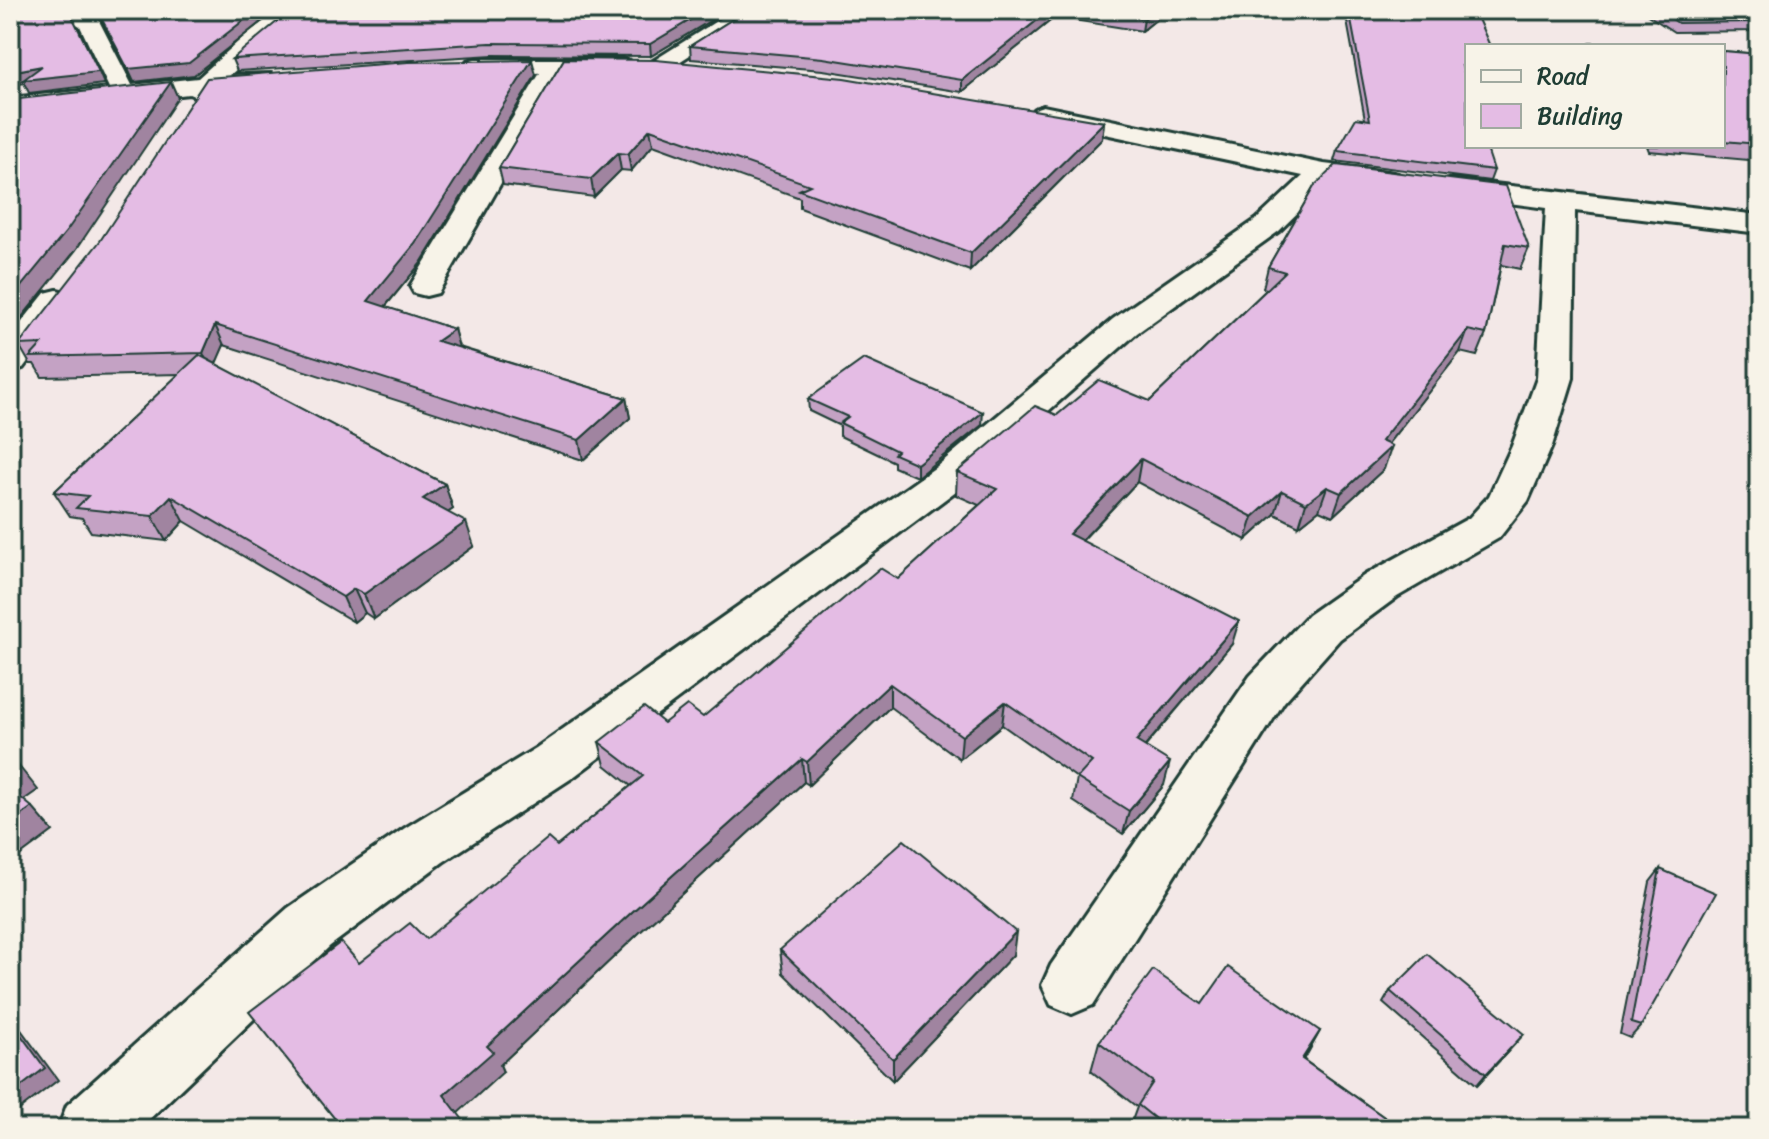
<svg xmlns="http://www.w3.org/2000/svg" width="1769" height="1139" font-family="Sriracha,sans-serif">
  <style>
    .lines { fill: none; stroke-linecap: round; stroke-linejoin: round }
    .minor-casing { stroke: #1f3d34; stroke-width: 6 }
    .minor { fill: #f7f3e8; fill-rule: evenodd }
    .wall { fill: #c4a2c4; stroke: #1f3d34; stroke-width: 2 }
    .shaded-wall { fill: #a084a0; stroke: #1f3d34; stroke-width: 2 }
    .building { fill: #e4bce4; stroke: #1f3d34; stroke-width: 2 }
  </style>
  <rect width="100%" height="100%" fill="#f3e8e7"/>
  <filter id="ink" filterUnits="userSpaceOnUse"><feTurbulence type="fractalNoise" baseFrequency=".0125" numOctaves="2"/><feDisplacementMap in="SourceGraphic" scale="16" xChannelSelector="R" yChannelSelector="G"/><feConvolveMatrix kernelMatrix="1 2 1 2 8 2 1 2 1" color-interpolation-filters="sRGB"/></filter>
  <g filter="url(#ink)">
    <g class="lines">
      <defs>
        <g id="minor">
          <path d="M53 10H81L97 17 132 85 198 78 249 32 280 10H305L230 75 271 74 274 79 271 84 213 92 199 98 189 94 10 114V98L109 88 80 26Z"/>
          <path d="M734 10H760L665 71H649L645 66Z"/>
          <path d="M475 59H622L630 61 634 66 630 71 622 73H564L442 286 438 293 426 296 414 293 410 286 540 73 467 71 463 66 467 61Z"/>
          <path d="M1043 106 1324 164 1388 172 1398 174 1402 180 1398 186 1388 188 1330 181 1279 231 1137 333 964 485 572 778 443 862 330 946 139 1129H58L67 1105 288 908 405 828 536 748 936 467 1113 319 1257 219 1303 176 1034 119 1030 114 1034 109Z"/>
          <path d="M1452 179 1759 215V233L1575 211 1573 378 1552 446 1528 501 1499 538 1397 597 1340 639 1284 702 1093 1005 1072 1014 1051 1005 1042 985 1051 965 1250 676 1308 615 1365 575 1469 518 1489 496 1512 446 1537 378 1546 208 1442 194 1438 188 1442 182Z"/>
          <path d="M57 290 69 293 74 300 23 368 10 371V337L45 293Z"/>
        </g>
      </defs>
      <use href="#minor" class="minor-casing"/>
      <use href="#minor" class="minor"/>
    </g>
    <g class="wall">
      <path d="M88 10H276L194 75 134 82 98 14Z"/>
      <path d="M728 10 651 56 493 55 237 71 232 59Z"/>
      <path d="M747 10H1168L1142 31 1055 17 962 92 823 70 691 59 690 46Z"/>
      <path d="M1345 10H1474L1467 46V76H1465L1467 146 1494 170 1490 181 1334 161 1337 151 1365 119Z"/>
      <path d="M1640 10H1759V31L1674 32Z"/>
      <path d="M1723 51 1759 54V161L1649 151 1647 146H1723Z"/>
      <path d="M564 59 1104 122 1102 139 970 271 800 208V198L653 145 631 171 621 170 594 197 503 185 499 168Z"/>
      <path d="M536 75 421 263 385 307 454 329 459 347 626 398 630 418 583 460 224 345 215 364 445 484 453 509 448 512 474 546 374 619 365 613 354 622 184 521 166 541 91 532 82 518 70 516 54 492 179 374 42 377 34 364H30L19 345Z"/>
      <path d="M1315 185 1529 248 1520 269 1501 265 1486 334 1477 356 1460 352 1388 444 1384 469 1333 516 1319 510 1299 526 1275 514 1246 540 1137 482 1082 541 1232 644 1145 747 1164 785 1123 834 1073 801 1077 778 1002 725 960 759 890 707 809 785 804 782 639 933 500 1065 503 1072 343 1129 359 963 426 939 557 846 631 786 605 765 599 742 664 723 703 717 898 579 979 505 956 495 957 472 1057 415 1150 401 1267 289 1263 288 1268 267Z"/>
      <path d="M1759 268V309L1755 275Z"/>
      <path d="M808 399 982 425 917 477 894 467V462L840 436V426L809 411Z"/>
      <path d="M1660 869 1641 1026 1630 1038 1620 1034 1650 882Z"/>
      <path d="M780 950 1013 955 893 1081 783 973Z"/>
      <path d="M1390 991 1514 1045 1477 1085 1383 1003Z"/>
      <path d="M1202 1004 1320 1031 1304 1060 1401 1129H1129L1137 1107 1091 1071 1099 1042Z"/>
    </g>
    <g class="shaded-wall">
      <path d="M257 10H276L194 75 134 82 128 69Z"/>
      <path d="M707 10H728L651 56 650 44Z"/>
      <path d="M1050 10H1056L1055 17 962 92V80Z"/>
      <path d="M1155 10H1168L1142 31 1144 19Z"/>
      <path d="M532 60 536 75 421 263 374 320 368 301Z"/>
      <path d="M42 66 99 72 104 84 29 93 24 83 10 86V72Z"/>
      <path d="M171 82 178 98 76 250 10 332V300Z"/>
      <path d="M1104 122 1102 139 970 271 971 253Z"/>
      <path d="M650 129 653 145 631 171 628 154Z"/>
      <path d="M618 153 621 170 594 197 591 179Z"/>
      <path d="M215 325 224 345 212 373 203 353Z"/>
      <path d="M454 329 459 348 437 341Z"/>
      <path d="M1468 330 1460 352 1372 464 1381 441Z"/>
      <path d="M626 398 630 418 583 460 579 440Z"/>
      <path d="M983 412 982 425 917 477V464Z"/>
      <path d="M1392 446 1384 469 1333 516 1341 493Z"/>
      <path d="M1141 459 1137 482 1066 557 1069 534Z"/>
      <path d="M445 484 453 509 432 524 423 499Z"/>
      <path d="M1327 487 1319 510 1299 526 1306 503Z"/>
      <path d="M1282 491 1275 514 1246 540 1253 517Z"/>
      <path d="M171 496 184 521 166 541 152 516Z"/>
      <path d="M466 522 474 546 374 619 364 594Z"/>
      <path d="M354 589 365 613 354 622 343 597Z"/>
      <path d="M1239 621 1232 644 1130 764 1136 741Z"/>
      <path d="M890 684V707L809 785 807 762Z"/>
      <path d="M1005 702 1002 725 960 759 962 736Z"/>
      <path d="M802 759 804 782 639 933 500 1065 503 1072 456 1115 444 1095 487 1046 633 911Z"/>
      <path d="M1170 762 1164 785 1123 834 1129 811Z"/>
      <path d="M18 765 38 790 18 804 10 794V771Z"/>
      <path d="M32 807 53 831 10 863V823Z"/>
      <path d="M1016 932 1013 955 893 1081V1059Z"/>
      <path d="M10 1017 16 1023 58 1080 10 1117Z"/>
      <path d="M1320 1031 1303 1061 1302 1059Z"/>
      <path d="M1524 1034 1514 1045 1477 1085 1486 1074Z"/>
    </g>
    <g class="building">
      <path d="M10 10H62L72 16 99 72 23 80 42 66 10 72Z"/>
      <path d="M97 10H257L189 63 128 69Z"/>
      <path d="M291 10H707L650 44 490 43 232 59Z"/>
      <path d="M747 10H1050L962 80 823 58 690 46Z"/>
      <path d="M1087 10H1155L1144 19Z"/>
      <path d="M1349 10H1474L1490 46H1467V66H1462L1467 82V146H1486L1494 170 1337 151 1356 118 1370 120Z"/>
      <path d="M1659 10H1759V22L1678 23Z"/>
      <path d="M1591 43 1639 46H1593Z"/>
      <path d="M1723 51 1759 54V144L1723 141Z"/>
      <path d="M564 59 656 60 844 78 1104 122 971 253 799 190 810 185 650 129 628 154 618 153 591 179 499 168Z"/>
      <path d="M532 60 415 244 368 301 454 329 437 341 626 398 579 440 215 325 203 353 30 357 42 344 19 345 100 241 207 78 408 62Z"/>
      <path d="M171 82 66 232 10 300V100Z"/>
      <path d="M1336 165 1506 186 1529 248 1505 244 1486 334 1468 330 1381 441 1392 446 1341 493 1327 487 1306 503 1282 491 1253 517 1141 459 1069 534 1239 621 1136 741 1170 762 1129 811 1077 778 1092 762 1005 702 962 736 890 684 807 762 802 759 633 911 487 1046 493 1052 444 1095 470 1129H343L249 1012 341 942 359 963 410 923 426 939 548 838 557 846 643 776 599 742 644 707 664 723 687 705 703 717 880 568 898 579 997 489 957 472 1035 406 1057 415 1099 380 1150 401 1285 272 1268 267 1315 185Z"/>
      <path d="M199 355 445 484 423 499 466 522 364 594 354 589 343 597 171 496 152 516 76 508 88 496 54 492Z"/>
      <path d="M864 359 983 412 917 464 894 454 897 451 840 423 848 417 808 399Z"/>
      <path d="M10 760 18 765 10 771Z"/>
      <path d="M10 789 32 807 10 823Z"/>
      <path d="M904 840 1016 932 893 1059 780 950Z"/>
      <path d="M1660 869 1716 893 1641 1026 1631 1023Z"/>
      <path d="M1427 954 1524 1034 1486 1074 1390 991Z"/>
      <path d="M1228 967 1320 1031 1302 1059 1401 1129H1168L1138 1105 1153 1082 1099 1042 1153 970 1202 1004Z"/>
      <path d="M10 1020 45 1068 10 1095Z"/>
    </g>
  </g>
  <rect width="1769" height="1139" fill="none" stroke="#f7f3e8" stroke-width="40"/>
  <rect x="20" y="20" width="1729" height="1099" fill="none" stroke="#1f3d34" stroke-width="3" filter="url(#ink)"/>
  <rect x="1465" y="44" width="260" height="104" fill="#f7f3e8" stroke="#a1aaa0" stroke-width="2"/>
  <rect x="1481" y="70" width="40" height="12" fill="#f7f3e8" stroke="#a1aaa0" stroke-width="2"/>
  <text x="1537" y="84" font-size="24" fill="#1f3d34">Road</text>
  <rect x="1481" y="104" width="40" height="24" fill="#e4bce4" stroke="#a1aaa0" stroke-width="2"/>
  <text x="1537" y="124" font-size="24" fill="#1f3d34">Building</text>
</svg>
